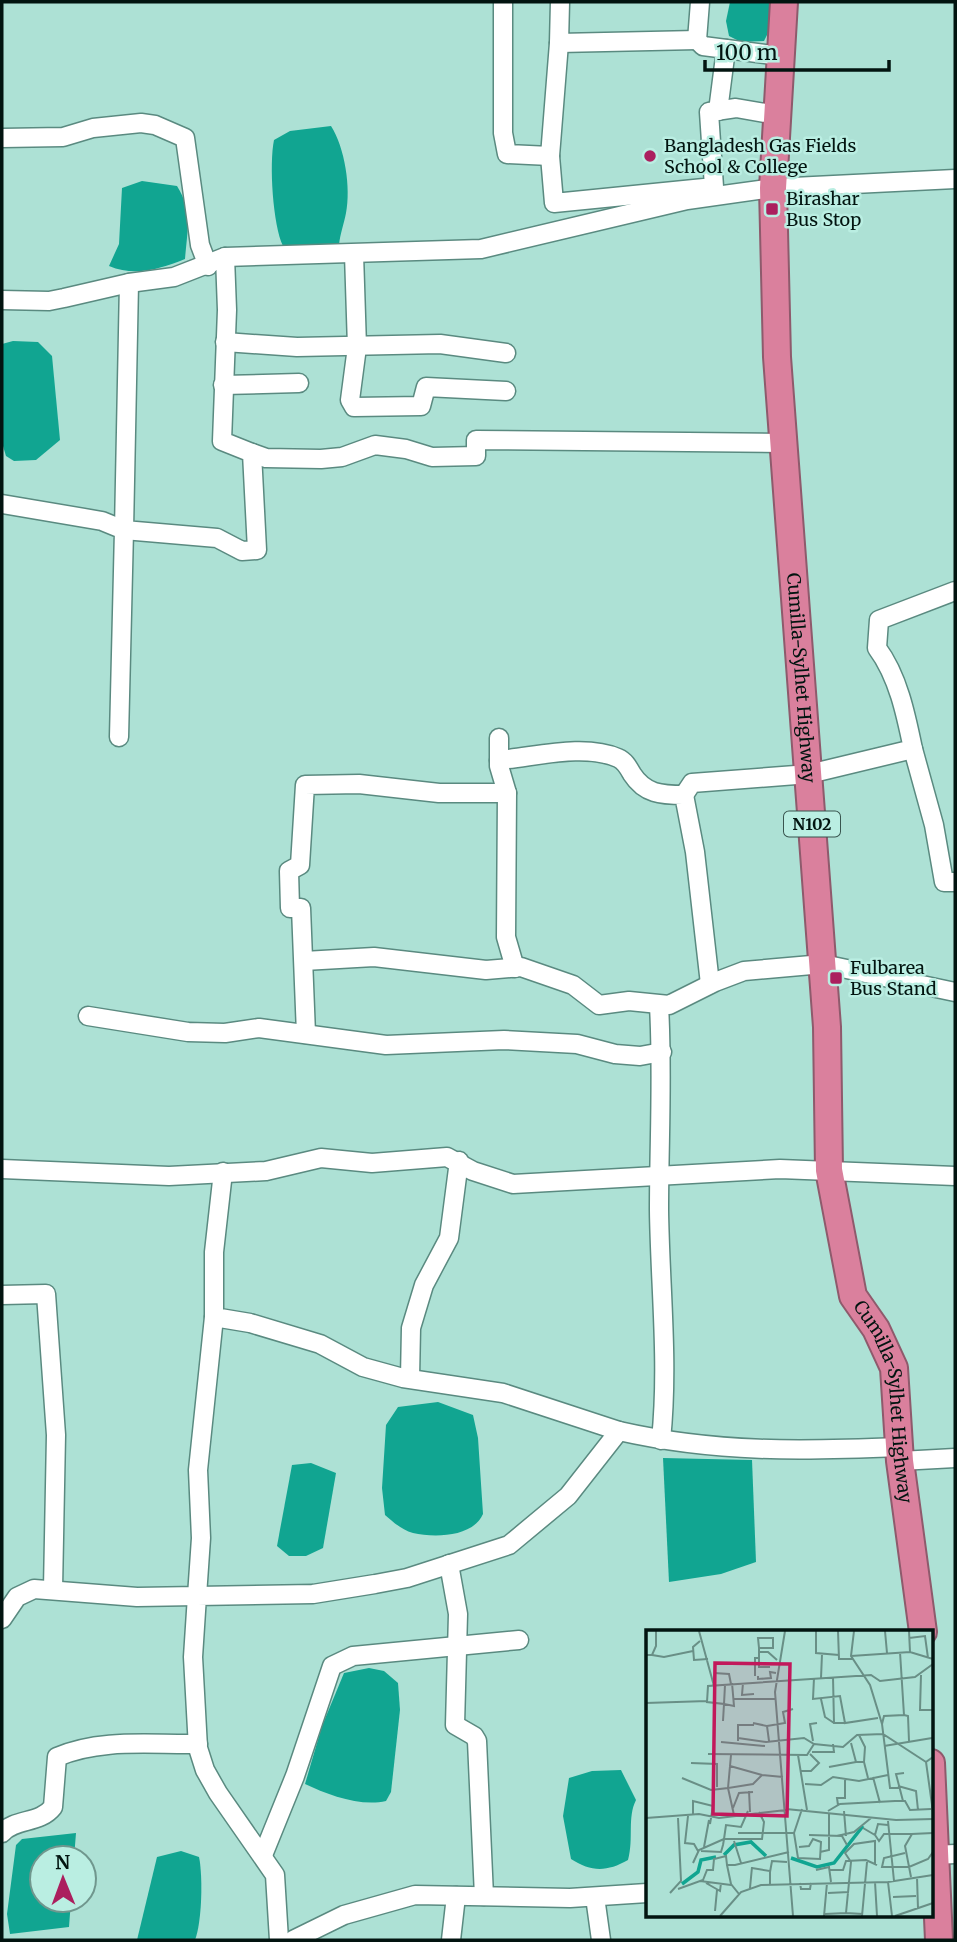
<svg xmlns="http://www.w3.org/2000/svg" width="957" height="1942" font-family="Merriweather,serif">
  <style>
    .water { fill: #11a591 }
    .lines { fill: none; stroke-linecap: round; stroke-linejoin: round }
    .minor-casing { stroke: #5a8a80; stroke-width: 21 }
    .highway-casing { stroke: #8e5a6c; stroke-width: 30 }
    .minor { stroke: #fff; stroke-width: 18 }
    .highway { stroke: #da809d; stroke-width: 26 }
    .poi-dot { fill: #ab1f5e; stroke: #baeee2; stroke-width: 2.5 }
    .labels { text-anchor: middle; stroke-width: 5; stroke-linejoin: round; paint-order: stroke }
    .shield { fill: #baeee2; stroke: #39554f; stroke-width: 2 }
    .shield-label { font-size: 16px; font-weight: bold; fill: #021410 }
    .poi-label { font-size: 18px; fill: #021410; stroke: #baeee2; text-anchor: start }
    .street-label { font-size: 18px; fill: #021410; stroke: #baeee2 }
    .inset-river { fill: none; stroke: #11a591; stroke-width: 3.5 }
    .inset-road { fill: none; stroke: #698f86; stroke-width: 2 }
    .view { fill: #c2185b; fill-opacity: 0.15; stroke: #c2185b; stroke-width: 3.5 }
    .inset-edge { fill: none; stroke: #021410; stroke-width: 3.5 }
  </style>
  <rect width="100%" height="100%" fill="#ade1d5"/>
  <g class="water">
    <path d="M730 2H774L769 31 764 41 741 42 729 36 726 21Z"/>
    <path d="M331 126C345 148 351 188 346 213 344 224 340 234 339 245L291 249 283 246C273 225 269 164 274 140L290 131Z"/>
    <path d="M142 181 177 186C193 211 187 232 185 259 160 269 135 277 109 266L119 244 122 188Z"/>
    <path d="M13 341 38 342 52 356 60 440 36 460 14 461 6 456 3 446 2 344Z"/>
    <path d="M438 1402 473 1415 478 1438 483 1514C473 1537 435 1538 413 1533 402 1530 393 1522 385 1515L382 1488 386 1425 398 1407Z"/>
    <path d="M663 1458 752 1460 756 1562 721 1574 669 1582Z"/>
    <path d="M311 1463 336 1473 323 1548 306 1556H289L277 1546 292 1465Z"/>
    <path d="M369 1668 384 1671 398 1683 400 1710 391 1792 386 1801C361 1807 328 1795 305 1784L322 1726 344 1673Z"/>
    <path d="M621 1770 636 1800C627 1818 634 1838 628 1860 607 1872 591 1872 571 1859L563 1816 569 1778 592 1771Z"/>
    <path d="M76 1833 74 1858H42V1900H71L69 1927 10 1934 7 1914 16 1845 22 1839Z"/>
    <path d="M181 1851 199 1857C203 1876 202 1922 195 1940H137L157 1857Z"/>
  </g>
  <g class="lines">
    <defs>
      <g id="minor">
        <path d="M503 2V133L507 154 550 156 559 43"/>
        <path d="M560 2 559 43 697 40"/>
        <path d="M700 2 697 40 703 46 781 56"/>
        <path d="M718 111 726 49"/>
        <path d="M2 138 63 137 93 128 141 123 155 125 185 138 200 245 208 266"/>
        <path d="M550 156 554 203 714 187 709 112 736 108 777 115"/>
        <path d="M354 254 357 347 350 400 354 407 421 406 426 387 506 391"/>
        <path d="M129 283 124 530 217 538 242 551 257 550 252 453 222 441 227 310 225 257"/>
        <path d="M2 300 49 301 64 298 129 283 174 277 225 257 481 249 687 200 773 188 955 179"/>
        <path d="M225 342 297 347 440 344 506 353"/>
        <path d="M223 385 299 383"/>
        <path d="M252 453 266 458 321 459 342 457 375 445 406 449 432 457 476 456V440L784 443"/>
        <path d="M2 504 102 521 124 530 119 737"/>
        <path d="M499 738V766L507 793 506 937 515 968"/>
        <path d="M913 749 934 825 944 882H955"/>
        <path d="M499 760C535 757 584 743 618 758 625 761 628 767 632 774 645 794 661 795 684 795L695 852 710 984"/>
        <path d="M684 795 692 783 809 774 913 749C906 715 898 676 877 648L879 620 955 591"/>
        <path d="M304 961 374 957 486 970 521 967 573 985 599 1005 629 1001 669 1005 715 982 744 971 823 964 955 992"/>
        <path d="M659 1006C663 1074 659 1141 659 1210 660 1287 669 1363 661 1440"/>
        <path d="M88 1016 188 1032 225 1033 259 1028 386 1045 504 1040 577 1044 615 1054 640 1056 662 1052"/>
        <path d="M306 1034 301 908H290L289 871 300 865 305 785 359 784 439 793H507"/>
        <path d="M2 1169 169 1176 266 1171 321 1158 372 1163 447 1157 473 1171 513 1184 780 1169 955 1176"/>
        <path d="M223 1172 214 1252V1317L250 1323 320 1344 363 1367 403 1378 503 1393 619 1431"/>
        <path d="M2 1295 46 1294 56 1435 53 1589"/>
        <path d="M410 1378 411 1328 424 1285 449 1238 459 1161"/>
        <path d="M900 1461 955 1458"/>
        <path d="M449 1564 458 1614 455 1725 474 1736 477 1741 484 1896"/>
        <path d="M2 1619 17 1597 34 1589 137 1597 197 1596 201 1538 198 1470 214 1317"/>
        <path d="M2 1833C15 1818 40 1824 53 1807L57 1757C101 1738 151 1745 198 1744"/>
        <path d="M263 1855 295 1776 332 1666 353 1656 519 1640"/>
        <path d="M935 1855 955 1854"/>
        <path d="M595 1897 601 1940"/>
        <path d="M279 1940 275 1875 218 1793 205 1770 198 1748 193 1657 197 1596 313 1594 375 1584 407 1578 509 1545 568 1496 619 1431C716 1453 803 1451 901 1447"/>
        <path d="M293 1940 344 1915 415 1895 570 1898 647 1893"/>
        <path d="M451 1940 456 1896"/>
      </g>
      <g id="highway">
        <path id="s1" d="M784 2 773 188 777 357 827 1027 829 1170 853 1296 876 1329 894 1368 900 1461 923 1632"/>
        <path d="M931 1763 939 1940"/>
      </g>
    </defs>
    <use href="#minor" class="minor-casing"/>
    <use href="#highway" class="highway-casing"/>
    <use href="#minor" class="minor"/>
    <use href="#highway" class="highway"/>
  </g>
  <g class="poi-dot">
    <circle cx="650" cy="156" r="7"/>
    <rect x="765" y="202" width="14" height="14" rx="3.5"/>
    <rect x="829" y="971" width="14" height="14" rx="3.5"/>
  </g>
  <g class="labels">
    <rect class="shield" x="784" y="811.5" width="56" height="25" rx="5"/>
    <g class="shield-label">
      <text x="812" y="830">N102</text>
    </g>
    <g class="poi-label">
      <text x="664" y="152">Bangladesh Gas Fields<tspan x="664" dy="21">School &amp; College</tspan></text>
      <text x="786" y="205">Birashar<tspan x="786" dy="21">Bus Stop</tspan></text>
      <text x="850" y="974">Fulbarea<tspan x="850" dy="21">Bus Stand</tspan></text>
    </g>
    <g class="street-label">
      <text dy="6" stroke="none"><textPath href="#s1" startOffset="677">Cumilla-Sylhet Highway</textPath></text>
      <text dy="6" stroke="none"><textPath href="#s1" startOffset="1412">Cumilla-Sylhet Highway</textPath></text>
    </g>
  </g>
  <g transform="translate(646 1630)">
    <rect width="287" height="287" fill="#ade1d5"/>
    <path class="inset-river" d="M78 225 88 215 105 212 120 226M145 228 171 237 188 233 217 196M36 254 52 242 55 230 70 227"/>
    <path class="inset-road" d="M53 1 68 56M139 1 129 62 147 286M170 1V23L193 25M192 1 193 29H207M208 1 205 26 224 55 236 94 244 158H253M239 1 241 23M263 1 264 22M263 8 279 6 282 28M54 11 47 17 48 30 62 29M113 18 112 8H127V18H113V22H122L131 30M113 22V37H124M0 25H6L10 16V1M6 25 18 27 47 21M205 26 264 22 287 29M68 43 83 44 85 54M275 45 274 80H287M109 46V28H113M112 46V49L125 48 124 42 130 43M187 47 188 93H199M168 48 167 69 194 66 199 93 232 88M175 48 176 24M97 53 96 65 108 64M79 55 78 74 88 76 86 53M88 69H130M175 69 179 87 188 93M0 73 61 71M258 85 262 86 263 111M287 88V116M77 91 78 74 61 72 62 56 225 45 234 51 269 47 287 34M107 93 121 96 123 111M236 94 238 86 258 85 254 22M121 96 139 93 137 82 147 79M213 105 219 117 218 132M92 108 120 112 158 108 168 114 197 117 211 105 237 104 280 132M92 111V95H108M167 111 164 94 171 93M75 112 119 116M205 113 210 132H218L222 148M238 116 286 108M166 122H188L187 114M62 124 161 125 168 114M85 125 84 136 116 145M152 125 161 180M287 127 280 132 287 182M45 133 71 134V157M183 137 210 132M155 141H165L173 133 164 124M227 147 234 173M36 148 65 160 82 158 84 136M159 154 175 155 187 147 213 151 242 145M252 156 270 161 272 180M103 161 104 182M257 171 250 144 258 143M192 175 191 168H199V150M87 178 93 163 107 162M140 179 250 190 287 189M182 181 194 174 249 171H259L264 180 285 179M198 181 200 206M47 184V171L67 176 64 194M88 185 82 158 107 154 116 145 137 147M42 186 39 213 48 214 52 221M0 188 53 184 73 188 140 180M242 191 248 251M217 198 229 205 232 194 242 195M92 203H148L152 228 174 229 175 212 167 209 163 216 153 217M148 203 156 179M163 205 196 206 201 215M229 205 233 211 238 204H266M191 206 208 202 225 188M88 211 95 233M77 215 78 209H116L118 192 113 182M58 217 63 190M55 221 75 222 77 215M174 222 183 220V184M259 223 238 228 236 237H263L282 229 287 222M47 233 53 220 78 209 80 195 95 197 102 181M81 235 85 254 93 264M106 238 124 241V255M170 240 183 237 185 252M184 240H197L200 231 220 230 231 235M124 242 126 231 141 232M265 247 259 216 266 204 287 203M271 247 272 279M54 251 85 255M229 252 231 286M242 252 246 286M60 253 74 261 75 253M154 253 155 259H164L165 253M104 258 106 237M32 259 57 250 61 240H67L68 229 80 226 81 235H89L143 222M24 263 35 251 32 188M182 263 203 262M247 267 270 266M69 281 71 260M179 284 200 283M217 284 200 283 205 232 199 223 208 214 229 211V234M74 286 95 262 115 255 242 252 287 245M178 286 181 253M216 286 221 232M249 286 287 273"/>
    <path class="view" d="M69 33 144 34 141 186 67 184Z"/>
    <rect width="287" height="287" class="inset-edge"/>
  </g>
  <rect width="957" height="1942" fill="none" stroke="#021410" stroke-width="7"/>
  <g transform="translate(63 1879) rotate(359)"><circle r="33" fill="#baeee2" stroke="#70978e" stroke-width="2"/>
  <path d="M0-5L12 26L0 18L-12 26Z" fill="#ab1f5e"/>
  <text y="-10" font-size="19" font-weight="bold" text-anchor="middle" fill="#021410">N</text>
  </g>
  <path d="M705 60v10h184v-10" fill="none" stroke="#021410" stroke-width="3.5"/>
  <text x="716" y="60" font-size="21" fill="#021410" stroke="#baeee2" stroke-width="5" paint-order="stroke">100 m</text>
</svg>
